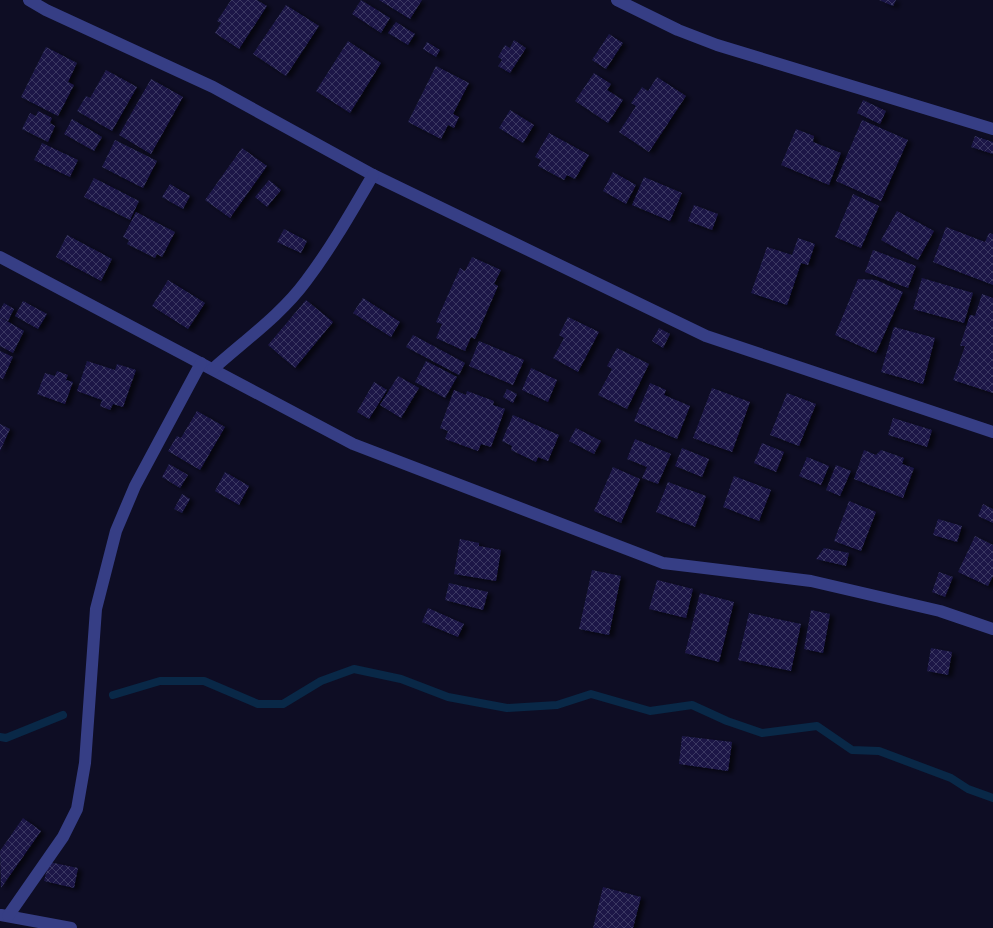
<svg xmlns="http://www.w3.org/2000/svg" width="993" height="928" font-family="'IBM Plex Sans',sans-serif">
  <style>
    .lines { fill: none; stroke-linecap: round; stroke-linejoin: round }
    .stream { stroke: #092847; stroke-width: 8 }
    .building { fill: url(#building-cross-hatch); filter: url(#shadow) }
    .minor { stroke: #363e85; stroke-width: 12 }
  </style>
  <defs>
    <pattern id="building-cross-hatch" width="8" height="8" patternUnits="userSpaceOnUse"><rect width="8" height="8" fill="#1b1846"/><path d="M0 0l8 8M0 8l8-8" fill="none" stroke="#3b3962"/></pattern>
    <filter id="shadow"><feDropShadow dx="4.5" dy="2.5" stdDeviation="2" flood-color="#0009"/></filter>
  </defs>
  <rect width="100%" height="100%" fill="#0e0d24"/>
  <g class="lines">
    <g class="stream">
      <path d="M113 695 160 681H204L258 704H283L321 681 354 669 401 679 448 697 507 708 557 705 591 694 650 711 692 705 727 721 762 733 817 726 852 750 879 751 951 778 968 789 993 798"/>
      <path d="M0 737 6 738 63 715"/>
    </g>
  </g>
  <g class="building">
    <path d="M231 0H257L267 6 239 49 215 33 221 23 217 21Z"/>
    <path d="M361 0 390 18 381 33 352 14Z"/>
    <path d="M379 0H422L410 19Z"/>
    <path d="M879 0H896L893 6Z"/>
    <path d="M286 5 319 26 286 76 253 54Z"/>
    <path d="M396 22 415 34 408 45 388 33Z"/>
    <path d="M609 34 623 43 606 69 592 60Z"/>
    <path d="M514 40 526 48 510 73 498 66 502 60 498 57 505 45 510 48Z"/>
    <path d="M348 41 381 63 350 113 316 91Z"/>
    <path d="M427 42 440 50 436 57 423 49Z"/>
    <path d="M46 47 77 63 68 82 74 85 58 116 21 97Z"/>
    <path d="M436 66 469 83 453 114 459 117 454 128 448 125 441 139 408 122Z"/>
    <path d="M106 70 137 87 112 131 77 111 86 96 90 98Z"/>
    <path d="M594 73 611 84 607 90 623 100 608 123 575 101Z"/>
    <path d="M657 77 686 96 649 152 619 132 636 106 631 103 642 87 648 91Z"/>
    <path d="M151 79 183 97 151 154 119 135Z"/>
    <path d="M863 100 886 111 880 124 857 113Z"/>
    <path d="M510 110 534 125 523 143 499 128Z"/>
    <path d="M38 111 52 118 50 123 55 126 48 142 22 129 30 113 36 116Z"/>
    <path d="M72 119 102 137 94 151 64 134Z"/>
    <path d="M862 120 908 140 881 201 836 181Z"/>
    <path d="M796 129 814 136 813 142 841 153 829 185 781 165Z"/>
    <path d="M549 133 589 155 575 179 567 175 564 180 538 166 541 160 535 157Z"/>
    <path d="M975 136 993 142V154L971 147Z"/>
    <path d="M115 140 157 161 143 188 102 167Z"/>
    <path d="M42 143 78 160 70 177 34 160Z"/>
    <path d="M242 148 267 166 230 218 205 200Z"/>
    <path d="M613 172 636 185 626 204 603 191Z"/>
    <path d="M644 177 682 193 670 221 632 205Z"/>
    <path d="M94 178 139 201 130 220 84 197Z"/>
    <path d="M269 180 281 190 267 207 255 197Z"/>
    <path d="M170 184 190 196 183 209 162 197Z"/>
    <path d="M853 194 879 206 861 248 835 237Z"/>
    <path d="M694 205 718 214 712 230 688 221Z"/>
    <path d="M897 211 934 231 918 260 881 240Z"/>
    <path d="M136 212 175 232 162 257 157 254 155 258 127 244 129 240 123 237Z"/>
    <path d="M946 227 985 242 989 233 993 234V285L933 262Z"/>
    <path d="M284 229 307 241 301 253 277 242Z"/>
    <path d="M67 235 112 259 101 281 56 257Z"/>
    <path d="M798 238 815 244 808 265 801 263 787 305 751 293 767 247 792 255Z"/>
    <path d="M873 250 916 266 908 288 865 272Z"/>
    <path d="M472 257 501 270 494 284 498 286 475 339 471 337 465 351 436 338 442 324 436 322 460 268 465 271Z"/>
    <path d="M922 278 973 293 964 323 913 309Z"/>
    <path d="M858 279 876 280 903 292 876 353 835 335Z"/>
    <path d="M168 280 205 303 188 329 152 306Z"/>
    <path d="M982 294 993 298V393L953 380 965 346H960L970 315 975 316Z"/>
    <path d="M363 298 400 322 391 337 353 313Z"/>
    <path d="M306 300 333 322 295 368 268 345Z"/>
    <path d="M23 301 47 314 38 329 15 316Z"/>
    <path d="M4 303 14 309 8 321 0 317V310Z"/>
    <path d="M0 317 24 331 13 353 0 346Z"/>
    <path d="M568 317 599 332 578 372 553 358 564 338 559 335Z"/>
    <path d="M894 327 935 338 923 384 881 372Z"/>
    <path d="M659 328 670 334 663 348 652 341Z"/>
    <path d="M413 335 465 363 459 375 406 347Z"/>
    <path d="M479 341 524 360 513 385 469 366Z"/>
    <path d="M617 348 649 364 627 409 598 395 612 369 607 366Z"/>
    <path d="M0 351 13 357 3 379 0 378Z"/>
    <path d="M87 361 115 370 117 364 136 370 123 407 113 404 110 410 100 406 102 400 77 391Z"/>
    <path d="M426 361 457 377 445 398 415 382Z"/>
    <path d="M531 368 557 380 548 402 522 390Z"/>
    <path d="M57 371 68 375 66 380 73 382 65 404 37 394 45 373 55 376Z"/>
    <path d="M398 376 419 388 401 418 380 405Z"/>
    <path d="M374 382 387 390 369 419 357 412Z"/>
    <path d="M650 383 666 390 664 395 690 406 677 439 634 421Z"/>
    <path d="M712 388 750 402 732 452 693 438Z"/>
    <path d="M507 389 517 394 513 403 503 397Z"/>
    <path d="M454 390 466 395 467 391 494 401 493 405 505 409 491 447 481 444 478 451 445 439 448 431 440 428Z"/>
    <path d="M787 393 816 404 799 446 770 435Z"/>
    <path d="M197 411 225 427 200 470 168 451 177 436 181 438Z"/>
    <path d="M513 415 559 435 548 461 538 457 536 462 511 450 512 446 502 441Z"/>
    <path d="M893 418 932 430 927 447 888 435Z"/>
    <path d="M0 424 10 429 0 451Z"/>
    <path d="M576 428 601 441 594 454 569 441Z"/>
    <path d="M635 439 671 454 658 484 642 478 647 467 627 459Z"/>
    <path d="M762 443 784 452 776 472 754 463Z"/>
    <path d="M682 448 709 459 702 477 675 466Z"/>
    <path d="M864 450 876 455 881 450 904 458 902 464 914 468 903 498 854 479Z"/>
    <path d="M807 457 829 466 821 485 799 476Z"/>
    <path d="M169 464 188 475 180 488 162 477Z"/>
    <path d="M836 465 851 471 840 496 826 490Z"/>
    <path d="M613 467 640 479 621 523 594 511Z"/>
    <path d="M225 472 249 486 239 505 215 491Z"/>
    <path d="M734 476 771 490 759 521 723 507Z"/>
    <path d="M668 482 706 496 695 527 656 512Z"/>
    <path d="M182 494 190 499 182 513 174 509Z"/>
    <path d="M849 501 876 512 861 551 834 541Z"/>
    <path d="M983 504 993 509V523L978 516Z"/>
    <path d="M938 519 962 526 957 542 933 535Z"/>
    <path d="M975 536 993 545V576L988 586 958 572Z"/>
    <path d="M460 539 479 543V546L501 550 496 581 454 574Z"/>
    <path d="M824 548 849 553 846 566 816 559Z"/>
    <path d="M592 570 621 576 609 635 579 629Z"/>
    <path d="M939 572 953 577 945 597 932 592Z"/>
    <path d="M657 580 693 589 686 618 649 609Z"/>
    <path d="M449 583 488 592 483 610 445 600Z"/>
    <path d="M700 593 734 602 719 662 685 653Z"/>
    <path d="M428 608 464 624 458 637 422 622Z"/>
    <path d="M811 610 830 614 823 653 804 649Z"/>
    <path d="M749 613 801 624 791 671 738 660Z"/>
    <path d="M931 648 952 652 948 675 927 671Z"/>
    <path d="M682 736 732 742 728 771 679 764Z"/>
    <path d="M23 818 41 831 1 888 0 851Z"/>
    <path d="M49 862 78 868 74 888 44 881Z"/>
    <path d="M603 887 641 897 633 928H593Z"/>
  </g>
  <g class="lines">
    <g class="minor">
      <path d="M29 0 46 10 213 87 373 175 706 336 993 432"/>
      <path d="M617 0 678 30 717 45 993 129"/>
      <path d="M0 257 353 444 663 563 811 581 940 611 993 629"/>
      <path d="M213 369C244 341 281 315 306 281 331 248 352 211 373 175"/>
      <path d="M1 915 71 928"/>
      <path d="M8 916 63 837 77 809 85 763 96 609 116 531 135 486 201 363"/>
    </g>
  </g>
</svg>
